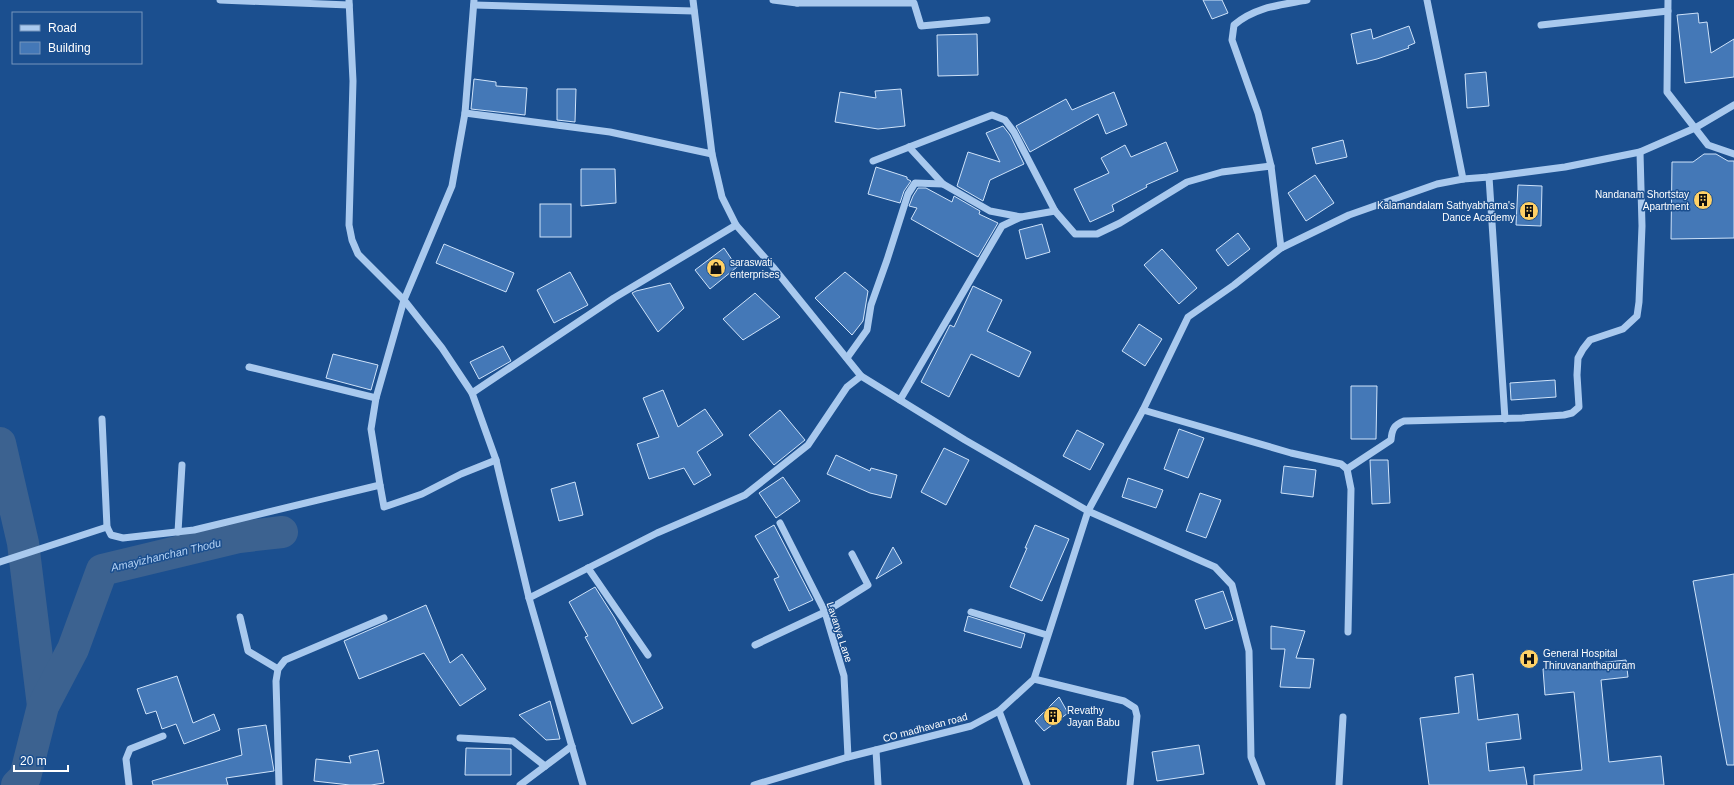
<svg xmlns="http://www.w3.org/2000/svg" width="1734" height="785" font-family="Arial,sans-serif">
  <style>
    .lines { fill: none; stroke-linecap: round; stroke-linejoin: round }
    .river { stroke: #3c6290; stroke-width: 32 }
    .building { fill: #4478b7; stroke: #cfe3fa }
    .minor { stroke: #a9c9ee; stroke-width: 7 }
    .labels { text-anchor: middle; stroke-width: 3; stroke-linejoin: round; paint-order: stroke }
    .poi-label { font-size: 10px; fill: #fff; stroke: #1b4f8f; text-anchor: start }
    .street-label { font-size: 10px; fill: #fff; stroke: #1b4f8f }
    .water-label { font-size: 11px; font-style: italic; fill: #b5d3f5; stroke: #1b4f8f }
  </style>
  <rect width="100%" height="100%" fill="#1b4f8f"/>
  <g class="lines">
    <g class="river">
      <path d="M0 443 23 543 43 706"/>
      <path d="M17 785 25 777 43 706 73 649 102 570 239 537 282 532"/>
    </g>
  </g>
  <g class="building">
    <path d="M1203 0H1222L1228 13 1212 19Z"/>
    <path d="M1698 13 1699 23 1707 22 1711 53 1734 39V77L1685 83 1677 15Z"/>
    <path d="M1409 26 1415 43 1408 46 1409 48 1377 59 1357 64 1351 34 1371 29 1373 39Z"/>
    <path d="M977 34 978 75 938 76 937 35Z"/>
    <path d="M1486 72 1489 106 1467 108 1465 74Z"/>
    <path d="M474 79 496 82V86L527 88 525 115 471 109Z"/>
    <path d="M557 89H576L575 122 557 120Z"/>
    <path d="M901 89 905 126 878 129 835 122 840 92 876 98 875 91Z"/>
    <path d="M1114 92 1127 125 1106 134 1098 114 1030 152 1016 126 1066 99 1072 110Z"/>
    <path d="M1003 126 1010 135 1024 164 990 180 983 201 957 186 968 152 1000 162 986 133Z"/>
    <path d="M1343 140 1347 157 1316 164 1312 148Z"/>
    <path d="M1166 142 1178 171 1146 185 1147 187 1112 205 1114 211 1090 222 1074 189 1109 173 1101 158 1125 145 1131 157Z"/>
    <path d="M1704 154H1716L1728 161H1734V238L1671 239 1672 162H1693Z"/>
    <path d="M876 167 907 177V179L911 181 904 191 900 203 868 194Z"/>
    <path d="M581 169H615L616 203 581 206Z"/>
    <path d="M1315 175 1334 203 1306 221 1288 193Z"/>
    <path d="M1518 185 1542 186 1541 226 1516 225Z"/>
    <path d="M918 188H926L952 202 954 196 980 211 979 214 998 223 978 257 911 219 917 208 909 206 913 196Z"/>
    <rect x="540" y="204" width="31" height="33"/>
    <path d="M1042 224 1050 252 1026 259 1019 230Z"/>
    <path d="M1238 233 1250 249 1228 266 1216 250Z"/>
    <path d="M444 244 514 273 506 292 436 263Z"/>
    <path d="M724 248 737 267 710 289 695 270Z"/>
    <path d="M1162 249 1197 288 1179 304 1144 265Z"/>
    <path d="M570 272 588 305 554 323 537 290Z"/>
    <path d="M845 272 868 291 863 321 852 335 815 298Z"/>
    <path d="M670 283 684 308 658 332 632 293 636 291Z"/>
    <path d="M973 286 1002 300 987 331 1031 352 1019 377 971 354 949 397 921 382 950 325 954 327Z"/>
    <path d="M755 293 780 317 743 340 723 319Z"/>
    <path d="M1139 324 1162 339 1145 366 1122 351Z"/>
    <path d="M503 346 511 361 479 379 470 362Z"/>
    <path d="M333 354 378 365 371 390 326 378Z"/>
    <path d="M1555 380 1556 397 1511 400 1510 383Z"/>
    <path d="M1351 386H1377L1376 439H1351Z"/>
    <path d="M663 390 678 427 705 409 723 435 697 452 711 475 694 485 684 468 649 479 637 444 659 437 643 398Z"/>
    <path d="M780 410 805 440 774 465 749 435Z"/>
    <path d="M1179 429 1204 438 1188 478 1164 469Z"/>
    <path d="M1077 430 1104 444 1090 470 1063 456Z"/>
    <path d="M944 448 969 460 946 505 921 492Z"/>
    <path d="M836 455 870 471 871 468 897 475 891 498 870 493 827 474Z"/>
    <path d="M1370 460H1388L1390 503 1372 504Z"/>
    <path d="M1284 466 1316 470 1313 497 1281 493Z"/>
    <path d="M783 477 800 501 776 518 759 493Z"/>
    <path d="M1128 478 1163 490 1156 508 1122 497Z"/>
    <path d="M575 482 583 515 559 521 551 489Z"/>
    <path d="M1200 493 1221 500 1206 538 1186 531Z"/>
    <path d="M774 525 813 600 789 611 774 579 779 577 755 536Z"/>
    <path d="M1035 525 1069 539 1042 601 1010 587 1027 548H1025Z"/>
    <path d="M893 547 902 563 876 579Z"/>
    <path d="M1734 574V765H1727L1693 581Z"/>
    <path d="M595 587 614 617 663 708 632 724 585 637 588 636 569 602Z"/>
    <path d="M1223 591 1233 620 1205 629 1195 600Z"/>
    <path d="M426 605 450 663 462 654 486 689 460 706 424 653 359 679 344 641Z"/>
    <path d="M968 616 1025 634 1021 648 964 631Z"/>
    <path d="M1271 626 1305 631 1296 658 1314 659 1310 688 1280 687 1285 649H1271Z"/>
    <path d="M1626 660 1628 677 1601 680 1609 762 1661 756 1664 785H1534V775L1582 770 1574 692 1545 695 1543 669Z"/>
    <path d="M1473 674 1478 720 1518 714 1521 739 1486 743 1489 771 1524 767 1527 785H1429L1420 718 1459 713 1455 677Z"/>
    <path d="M177 676 193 723 214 714 220 730 184 744 176 724 162 729 156 711 146 714 137 689Z"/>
    <path d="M1059 697 1068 713 1044 731 1035 721Z"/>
    <path d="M550 701 560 739 546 740 519 715Z"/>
    <path d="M266 725 274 771 226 778 228 785H153L152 781 242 755 238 729Z"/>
    <path d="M1199 745 1204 774 1157 781 1152 752Z"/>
    <path d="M466 748 511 749V775H465Z"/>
    <path d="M378 750 384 783 371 785H350L314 781 316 759 351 763 349 756Z"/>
  </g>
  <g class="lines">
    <g class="minor">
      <path d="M220 0 349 5"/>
      <path d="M349 0 353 81 349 225 352 240 358 254 404 300 442 348 472 393 496 460 529 598 583 785"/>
      <path d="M693 0 712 154 722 197 736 225 773 267 861 376 965 440 1088 511 1215 567 1232 585 1249 651 1251 757 1262 785"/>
      <path d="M773 0 797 3"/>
      <path d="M797 0V3H914L921 26 987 20"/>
      <path d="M1427 0 1463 179"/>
      <path d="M1668 0 1667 92 1708 145 1734 154"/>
      <path d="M474 5 694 11"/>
      <path d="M1541 25 1668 11"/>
      <path d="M465 113 610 132 712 154"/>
      <path d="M909 147 943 184"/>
      <path d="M873 161 992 115 1005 120 1014 132 1055 211 1075 234H1097L1120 223 1187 182 1222 172 1271 166"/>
      <path d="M1489 177 1505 419"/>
      <path d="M1281 248 1271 166 1258 113 1232 40 1234 25C1255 7 1280 5 1307 0"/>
      <path d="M847 358 867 330 871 305 887 260 908 194 915 183 943 184 990 211 1021 217"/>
      <path d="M249 367 376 398"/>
      <path d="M472 393 614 298 736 225"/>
      <path d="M900 400 1002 226 1021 217 1055 211"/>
      <path d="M1143 410 1291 453 1341 464 1347 469 1351 489 1348 632"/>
      <path d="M102 419 107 527 111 535 123 538 194 530 380 485 384 507 422 494 461 474 496 460"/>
      <path d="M1347 469 1391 440C1392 429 1394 425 1404 421L1522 418 1564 415 1572 413 1579 407 1577 375 1578 358 1583 349 1590 340 1623 329 1637 316 1639 302 1642 226 1640 152"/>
      <path d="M380 485 371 429 376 398 404 300 452 186 465 113 474 0"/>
      <path d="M780 523 825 612 844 676 848 757"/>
      <path d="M178 532 182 465"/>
      <path d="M0 562 107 527"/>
      <path d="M588 568 648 655"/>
      <path d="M529 598 657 533 745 495 808 445 847 387 861 376"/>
      <path d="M971 612 1047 635"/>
      <path d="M240 617 248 651 278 669"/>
      <path d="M755 645 825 612 868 585 852 554"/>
      <path d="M1034 679 1124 701 1135 708 1137 716 1130 785"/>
      <path d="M999 711 1027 785"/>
      <path d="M460 738 513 741 545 766"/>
      <path d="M876 750 878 785"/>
      <path d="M129 785 126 759 130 749 163 736"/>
      <path d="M279 785 276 681 278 669 285 660 384 618"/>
      <path d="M520 785 572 746"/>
      <path d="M754 785 848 757 971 726 999 711 1034 679 1088 511 1143 410 1188 317 1234 285 1281 248 1349 215 1437 184 1463 179 1489 177 1565 167 1640 152 1695 128 1734 105"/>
      <path d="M1339 785 1343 717"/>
    </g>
  </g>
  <defs>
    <symbol id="building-disc" viewBox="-11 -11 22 22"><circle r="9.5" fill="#ffd166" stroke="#1b4f8f"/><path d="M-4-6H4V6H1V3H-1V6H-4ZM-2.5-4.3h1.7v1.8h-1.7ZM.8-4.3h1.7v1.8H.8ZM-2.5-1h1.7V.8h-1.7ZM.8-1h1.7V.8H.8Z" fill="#111"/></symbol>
    <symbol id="shop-disc" viewBox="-11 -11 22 22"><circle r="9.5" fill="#ffd166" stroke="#1b4f8f"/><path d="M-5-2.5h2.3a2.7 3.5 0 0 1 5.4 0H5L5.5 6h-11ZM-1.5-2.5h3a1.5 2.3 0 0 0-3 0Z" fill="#111"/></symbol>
    <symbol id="hospital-disc" viewBox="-11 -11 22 22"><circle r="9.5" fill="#ffd166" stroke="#1b4f8f"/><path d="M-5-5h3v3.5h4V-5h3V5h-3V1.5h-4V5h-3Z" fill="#111"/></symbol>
  </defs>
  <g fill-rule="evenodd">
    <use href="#building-disc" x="1692" y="189" width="22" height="22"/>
    <use href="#building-disc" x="1518" y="200" width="22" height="22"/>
    <use href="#shop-disc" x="705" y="257" width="22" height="22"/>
    <use href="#hospital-disc" x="1518" y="648" width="22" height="22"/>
    <use href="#building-disc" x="1042" y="705" width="22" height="22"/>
  </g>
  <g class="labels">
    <g class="poi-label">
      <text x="1689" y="198" text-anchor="end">Nandanam Shortstay<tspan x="1689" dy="12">Apartment</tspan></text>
      <text x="1515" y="209" text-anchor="end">Kalamandalam Sathyabhama's<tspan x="1515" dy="12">Dance Academy</tspan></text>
      <text x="730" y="266">saraswati<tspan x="730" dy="12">enterprises</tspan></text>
      <text x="1543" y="657">General Hospital<tspan x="1543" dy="12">Thiruvananthapuram</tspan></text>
      <text x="1067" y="714">Revathy<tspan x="1067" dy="12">Jayan Babu</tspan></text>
    </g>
    <g class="street-label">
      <text transform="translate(840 632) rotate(72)" y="4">Lavanya Lane</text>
      <text transform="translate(925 727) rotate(-15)" y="4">CO madhavan road</text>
    </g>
    <g class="water-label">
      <text transform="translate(166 555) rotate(-13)" y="4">Amayizhanchan Thodu</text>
    </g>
  </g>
  <rect x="12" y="12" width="130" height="52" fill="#1b4f8f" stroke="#7695bc"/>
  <rect x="20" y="25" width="20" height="6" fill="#a9c9ee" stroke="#7695bc"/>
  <text x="48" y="32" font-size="12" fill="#ffffff">Road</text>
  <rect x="20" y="42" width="20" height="12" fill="#4478b7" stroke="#7695bc"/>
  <text x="48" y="52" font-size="12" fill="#ffffff">Building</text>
  <path d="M14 765v6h54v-6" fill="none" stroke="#ffffff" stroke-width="2"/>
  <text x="20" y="765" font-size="12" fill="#ffffff" stroke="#1b4f8f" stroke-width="3" paint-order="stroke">20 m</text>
</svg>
